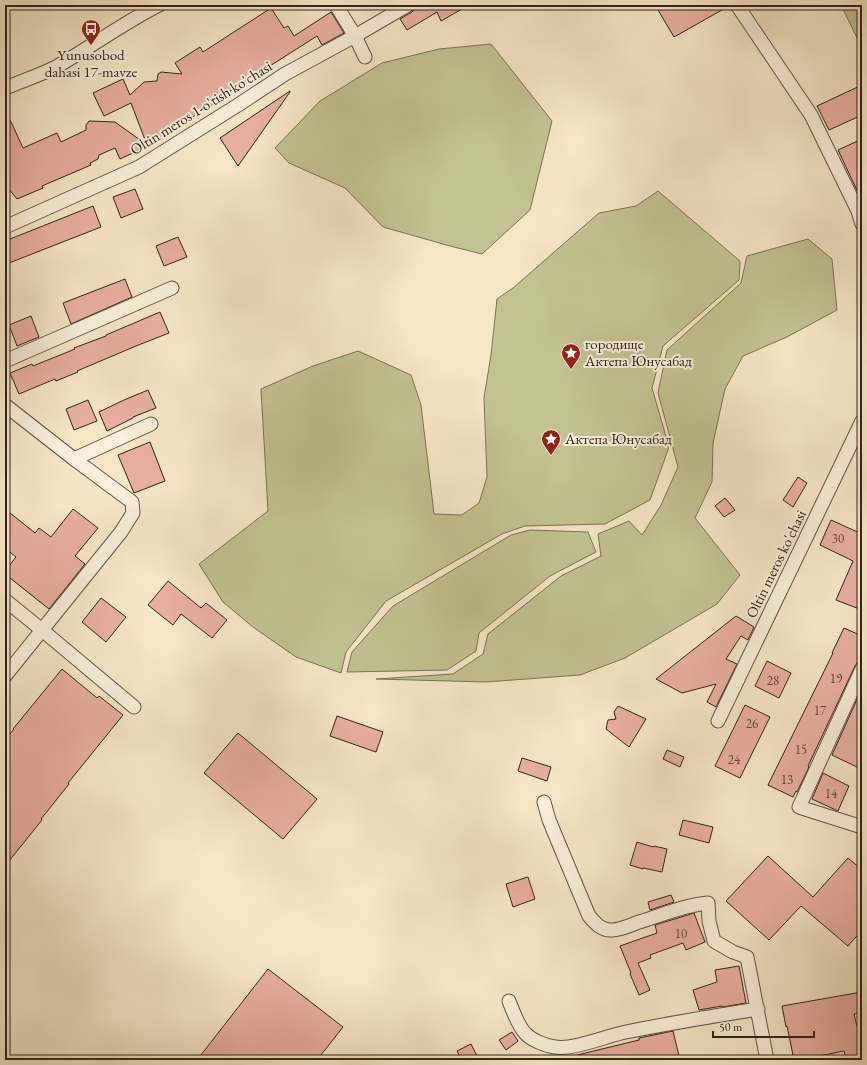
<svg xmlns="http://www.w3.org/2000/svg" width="867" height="1065" font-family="'EB Garamond',serif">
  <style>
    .green { fill: #c2c391; stroke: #7a7355 }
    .building { fill: #e8af9f; stroke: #322319 }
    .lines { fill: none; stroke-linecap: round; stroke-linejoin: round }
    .minor-casing { stroke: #635444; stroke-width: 15 }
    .minor { stroke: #f9efda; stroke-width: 13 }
    .labels { text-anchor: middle; stroke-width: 4; stroke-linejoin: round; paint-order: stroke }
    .number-label { font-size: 13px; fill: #60463a }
    .poi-label { font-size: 15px; fill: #322319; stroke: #f9efda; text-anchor: start }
    .street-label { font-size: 15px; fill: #322319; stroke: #f9efda }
  </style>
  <rect width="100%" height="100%" fill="#f6e6c6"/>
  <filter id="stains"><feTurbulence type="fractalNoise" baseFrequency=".005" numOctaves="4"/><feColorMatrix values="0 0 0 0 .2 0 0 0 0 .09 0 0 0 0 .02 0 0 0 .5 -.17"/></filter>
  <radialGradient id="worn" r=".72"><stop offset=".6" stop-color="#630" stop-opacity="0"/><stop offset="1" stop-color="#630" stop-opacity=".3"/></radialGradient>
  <g class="green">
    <path d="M841 5H862V48Z"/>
    <path d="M491 44 552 121 530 210 482 254 450 246 383 227 345 188 289 163 275 148 320 101 382 63 439 49Z"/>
    <path d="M658 191 740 261 739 280 663 346 652 388 669 447 650 500 605 524 525 526 502 534 386 601 346 652 341 673 296 657 253 627 223 602 199 564 268 511 261 389 313 366 358 351 411 375 421 405 434 514 462 515 479 503 487 477 484 398 491 355 497 299 513 288 599 213 636 206Z"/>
    <path d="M808 239 832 259 837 310 787 337 743 356 725 389 713 443 712 482 695 518 740 575 717 604 625 658 580 675 486 682 376 679 453 674 483 654 488 634 561 576 601 556 598 534 629 521 642 535 661 505 678 467 658 393 667 350 741 283 747 256Z"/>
    <path d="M530 530 588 532 596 552 550 576 479 633 476 651 447 670 347 672 352 652 393 606 511 535Z"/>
  </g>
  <g class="building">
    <path d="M416 5H469L441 21 437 12 407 30 400 19 412 12 415 9Z"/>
    <path d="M655 5H729V6L674 37Z"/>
    <path d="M271 8 284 28 288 26 294 36 331 12 344 33 322 45 317 36 229 92 230 94 197 114 158 141 120 159 115 148 99 155 98 159 90 163 91 165 42 186 43 188 17 199 5 184V109L23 148 57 133 61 142 86 130V125L89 121 115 122 147 145 131 103 104 116 93 93 123 79 130 95 144 82 157 81 158 74 161 72 182 74 175 63 200 47 203 52Z"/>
    <path d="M862 85V115L829 130 817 106Z"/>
    <path d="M290 91V92L238 166 220 138Z"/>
    <path d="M862 139V201L838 150Z"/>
    <path d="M135 189 143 209 121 218 113 197Z"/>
    <path d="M93 206 101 227 9 263 5 253V241Z"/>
    <path d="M178 237 187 257 164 266 156 246Z"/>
    <path d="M125 279 132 297 71 324 63 303Z"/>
    <path d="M160 312 169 333 136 346 77 371 78 372 56 381 55 379 19 394 10 373 32 364 33 366 75 349 74 348 106 336V335Z"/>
    <path d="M31 316 39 337 17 346 9 325Z"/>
    <path d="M148 390 156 408 133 417V418L107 431 99 412 124 400Z"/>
    <path d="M88 400 97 421 74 430 66 409Z"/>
    <path d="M150 442 165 481 134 493 118 455Z"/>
    <path d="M798 477 807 483 793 507 783 500Z"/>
    <path d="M725 498 735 510 724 517 715 506Z"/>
    <path d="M5 509 35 533 39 528 51 537 73 509 98 528 75 556 85 564 49 609 5 574V571L16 557 5 548Z"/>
    <path d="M831 520 862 534V610L836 600 853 561 820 545Z"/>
    <path d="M168 581 201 608 206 603 227 620 212 638 181 614 173 625 148 605Z"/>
    <path d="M101 598 126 617 106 642 82 622Z"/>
    <path d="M736 616 754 627 748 640 741 636 726 659 737 664 716 707 707 702 716 684 682 693 656 679Z"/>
    <path d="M844 628 862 636V661L858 662 855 666 808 766 809 767 797 792 796 791 793 797 768 785 833 653H832Z"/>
    <path d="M767 661 791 673 779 698 755 686Z"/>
    <path d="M62 669 97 698 99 696 123 715 68 783 69 784 41 819 42 820 5 866V740L14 729H13Z"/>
    <path d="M862 688V761L859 768 832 755Z"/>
    <path d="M745 705 770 717 740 778 715 766Z"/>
    <path d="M618 706 646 719 629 747 606 729 608 720 616 719 614 712Z"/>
    <path d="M337 716 383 732 376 752 330 736Z"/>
    <path d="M238 733 317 799 283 839 204 773Z"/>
    <path d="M667 750 684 757 680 767 663 759Z"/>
    <path d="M522 758 551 767 547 781 518 771Z"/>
    <path d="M823 773 849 786 838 811 812 799Z"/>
    <path d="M683 820 713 827 709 843 679 835Z"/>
    <path d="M637 842 653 847 654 846 667 849 662 872 643 868V869L630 865Z"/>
    <path d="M768 856 813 897 848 858 862 870V930L848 946 801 906 769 940 726 901Z"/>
    <path d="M528 877 535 899 513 907 506 884Z"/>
    <path d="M671 895 674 902 650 910 648 902Z"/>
    <path d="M694 913 705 942 686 950 683 943 650 955 651 958 638 963 650 990 639 995 630 974 631 973 620 946 657 933 655 925Z"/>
    <path d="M739 966 746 1003 722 1007V1006L699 1010 693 990 717 982 715 970Z"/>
    <path d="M268 969 343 1027 317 1060H197Z"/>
    <path d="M862 992V1013L854 1014 862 1047V1055L846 1058 844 1051 799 1060H794L787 1026 786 1027 782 1006Z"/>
    <path d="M673 1031 680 1060H574L573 1056 639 1040V1038Z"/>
    <path d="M512 1032 518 1041 506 1050 499 1040Z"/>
    <path d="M471 1044 479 1060H462L457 1051Z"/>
  </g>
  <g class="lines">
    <defs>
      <g id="minor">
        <path d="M336 5 355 36 365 57"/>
        <path d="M737 5 811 115 858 211 862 224"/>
        <path d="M5 88C22 81 40 75 56 67 91 47 123 23 159 5"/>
        <path d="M5 227 139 167 238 105 285 74 355 36 408 5"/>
        <path d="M5 361 172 288"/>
        <path d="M5 405 74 459 151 424"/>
        <path d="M5 600 42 630 134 707"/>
        <path d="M862 669 799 807 862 827"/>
        <path d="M5 676 121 532 133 513 132 502 74 459"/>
        <path d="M718 721 862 421"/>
        <path d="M544 802 549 820 589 916C595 923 602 931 612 930 621 930 631 925 639 922 662 915 685 905 708 903L709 921 714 941 733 952 747 957 767 1060"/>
        <path d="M509 1001C512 1009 519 1027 525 1033 531 1040 546 1046 555 1047 574 1050 606 1036 626 1032 670 1023 714 1016 758 1009"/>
      </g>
    </defs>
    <use href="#minor" class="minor-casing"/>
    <use href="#minor" class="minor"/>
  </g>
  <defs>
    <symbol id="bus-pin" viewBox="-11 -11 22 30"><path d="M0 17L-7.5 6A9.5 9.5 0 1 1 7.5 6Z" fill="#8f2418" stroke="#f9efda"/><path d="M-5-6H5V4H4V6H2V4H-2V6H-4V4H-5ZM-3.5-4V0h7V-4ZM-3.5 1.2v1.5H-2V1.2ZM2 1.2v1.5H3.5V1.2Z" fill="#fff"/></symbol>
    <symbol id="sight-pin" viewBox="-11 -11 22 30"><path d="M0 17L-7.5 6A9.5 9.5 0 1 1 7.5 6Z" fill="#8f2418" stroke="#f9efda"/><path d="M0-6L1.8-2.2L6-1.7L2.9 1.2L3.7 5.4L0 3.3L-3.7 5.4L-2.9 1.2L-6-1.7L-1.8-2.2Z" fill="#fff"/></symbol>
  </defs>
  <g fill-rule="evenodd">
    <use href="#bus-pin" x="80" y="18" width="22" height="30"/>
    <use href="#sight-pin" x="560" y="342" width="22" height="30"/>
    <use href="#sight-pin" x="540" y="428" width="22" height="30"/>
  </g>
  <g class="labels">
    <g class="number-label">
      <text x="838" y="543">30</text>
      <text x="836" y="683">19</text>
      <text x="773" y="685">28</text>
      <text x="820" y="715">17</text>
      <text x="752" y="728">26</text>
      <text x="801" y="754">15</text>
      <text x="734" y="764">24</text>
      <text x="787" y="784">13</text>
      <text x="831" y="798">14</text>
      <text x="681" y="938">10</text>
    </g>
    <g class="poi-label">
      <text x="91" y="60" text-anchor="middle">Yunusobod<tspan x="91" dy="17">dahasi 17-mavze</tspan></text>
      <text x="585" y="349">городище<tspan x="585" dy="17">Актепа Юнусабад</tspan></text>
      <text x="565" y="444">Актепа Юнусабад</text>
    </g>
    <g class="street-label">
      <text transform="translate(201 108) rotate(-32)" y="5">Oltin meros 1-o'tish ko'chasi</text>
      <text transform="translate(776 564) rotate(-64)" y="5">Oltin meros ko'chasi</text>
    </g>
  </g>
  <rect width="867" height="1065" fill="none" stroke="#f6e6c6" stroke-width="20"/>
  <rect x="6" y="6" width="855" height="1053" fill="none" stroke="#322319" stroke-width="2"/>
  <rect x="10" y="10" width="847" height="1045" fill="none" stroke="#322319"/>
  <path d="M713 1031v6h101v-6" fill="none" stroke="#322319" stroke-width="2"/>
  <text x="719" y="1031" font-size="12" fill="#322319" stroke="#f9efda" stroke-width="3" paint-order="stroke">50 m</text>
  <rect width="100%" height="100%" filter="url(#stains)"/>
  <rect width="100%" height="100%" fill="url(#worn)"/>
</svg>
